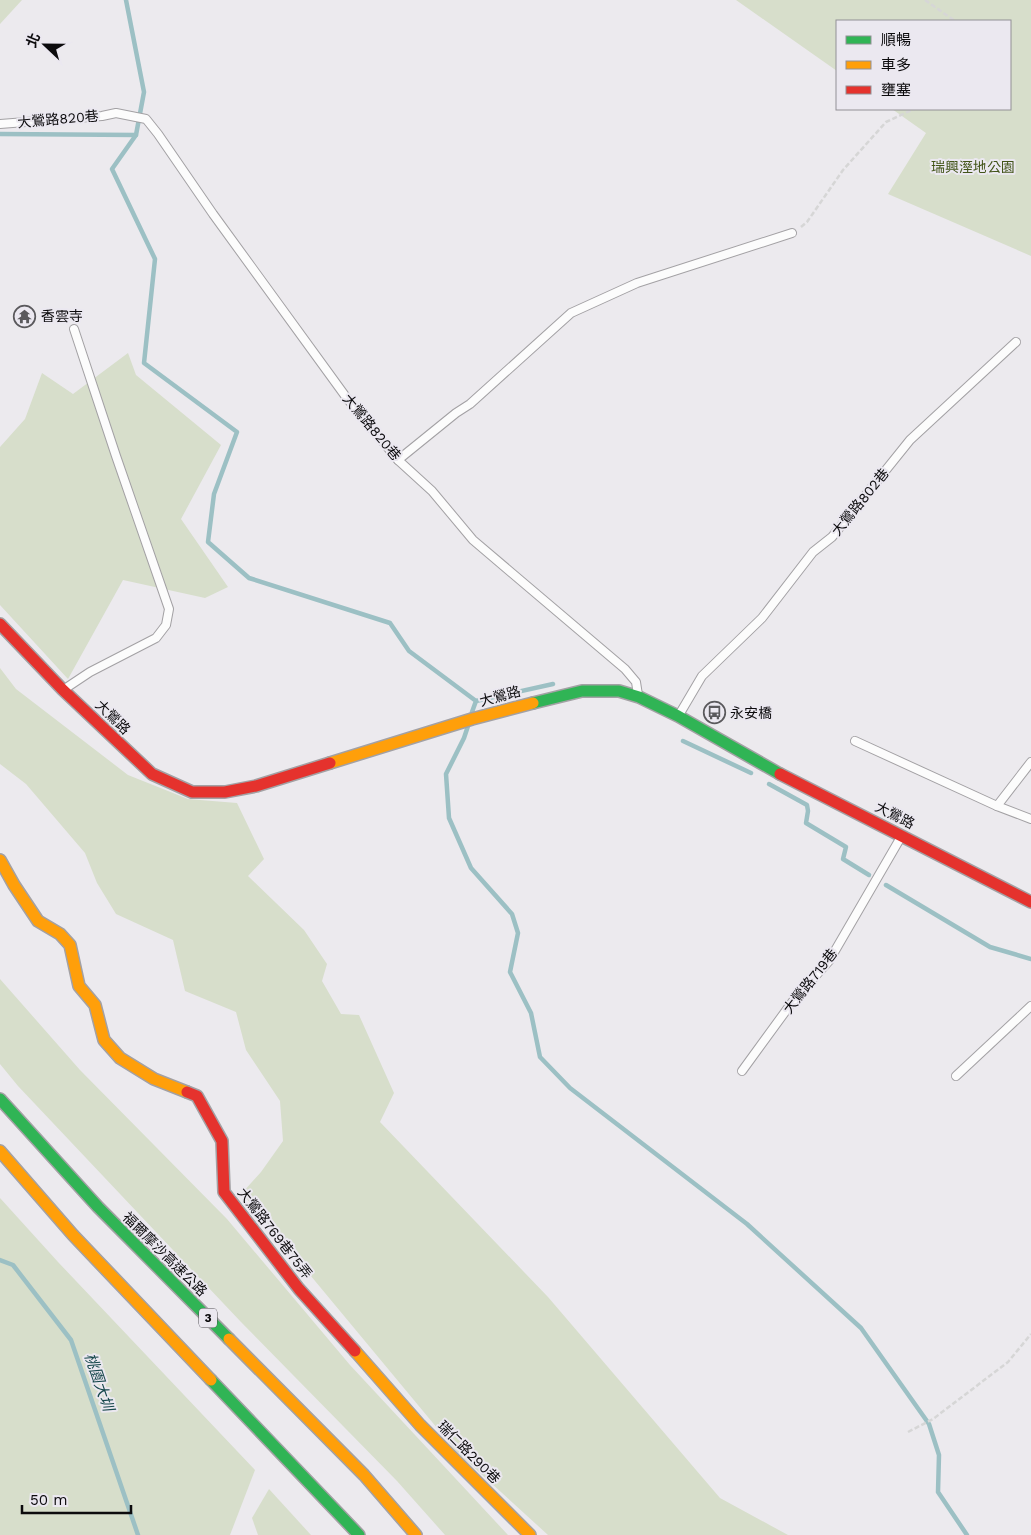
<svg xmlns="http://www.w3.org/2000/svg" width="1031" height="1535" font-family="'Work Sans','Noto Sans TC',sans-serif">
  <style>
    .green { fill: #d7decb }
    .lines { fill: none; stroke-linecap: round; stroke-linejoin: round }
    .stream { stroke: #9cc0c4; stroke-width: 4.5 }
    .lane-casing { stroke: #a3a1a4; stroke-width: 10 }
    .fast-casing { stroke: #a3a1a4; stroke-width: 14 }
    .slow-casing { stroke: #a3a1a4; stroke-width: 14 }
    .jam-casing { stroke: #a3a1a4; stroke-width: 14 }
    .path { stroke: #d6d6d6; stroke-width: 2.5; stroke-dasharray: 5 2.5; stroke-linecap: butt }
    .lane { stroke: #fcfcfc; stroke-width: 8 }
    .fast { stroke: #30b455; stroke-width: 11 }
    .slow { stroke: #ff9f0a; stroke-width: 11 }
    .jam { stroke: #e5322d; stroke-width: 11 }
    .labels { text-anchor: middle; stroke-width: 4; stroke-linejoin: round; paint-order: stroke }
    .shield { fill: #ebe8f0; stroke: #4f4d51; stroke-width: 1 }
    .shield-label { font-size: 12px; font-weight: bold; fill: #0c0b0d }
    .street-label { font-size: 14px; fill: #0c0b0d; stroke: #ebe8f0 }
    .park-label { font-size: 14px; fill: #43551a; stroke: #ebe8f0 }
    .poi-label { font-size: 14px; fill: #0c0b0d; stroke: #ebe8f0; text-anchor: start }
    .water-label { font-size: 15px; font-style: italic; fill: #17484c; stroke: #ebe8f0 }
  </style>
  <rect width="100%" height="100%" fill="#eceaee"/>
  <g class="green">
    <path d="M0 0H22L0 24Z"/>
    <path d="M736 0H1031V256L888 194 926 133 892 109H1010V21H837V71Z"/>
    <path d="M128 353 136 375 221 445 181 519 228 587 205 598 123 580 68 679 0 605V447L25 419 42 373 73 394Z"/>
    <path d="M0 668 16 689 128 775 188 799 237 803 264 859 248 876 304 930 327 964 322 981 341 1014 359 1015 394 1093 380 1122 548 1297 720 1498 788 1535H548L457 1452 242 1193 261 1172 283 1141 280 1101 246 1050 236 1012 185 991 173 940 116 914 97 883 85 853 26 784 0 764Z"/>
    <path d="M0 979 80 1070 227 1219 350 1365 508 1535H445L397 1481 241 1322 18 1086 0 1064Z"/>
    <path d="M0 1198 58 1262 255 1470 230 1535H0Z"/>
    <path d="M269 1489 311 1535H258L252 1518Z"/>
  </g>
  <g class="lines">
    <g class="stream">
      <path d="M126 0 144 92 136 135 112 169 155 259 144 363 237 432 214 494 208 542 249 578 390 623 409 651 476 701 472 712"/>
      <path d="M0 134 136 135"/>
      <path d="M476 701 553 684"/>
      <path d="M468 726 464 738 446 774 449 818 471 868 512 914 518 933 510 972 531 1013 540 1057 570 1088 747 1224 861 1328 929 1424 939 1455 938 1492 967 1535"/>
      <path d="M683 741 751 773"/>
      <path d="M769 784 807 805 808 811 806 823 846 847 843 859 869 875"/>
      <path d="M886 885 990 947 1031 959"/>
      <path d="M0 1260 13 1265 71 1340 138 1535"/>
    </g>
    <defs>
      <g id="lane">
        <path d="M0 124 102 116 116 113 146 119 158 134 213 214 346 397 398 460 432 491 473 540 625 669 636 682 638 695"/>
        <path d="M398 460 456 413 470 404 571 313 637 283 792 233"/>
        <path d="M63 690 90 672 156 638 166 625 169 609 116 456 74 329"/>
        <path d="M679 715 702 676 762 618 813 552 832 537 910 440 1016 342"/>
        <path d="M855 741 997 806 1031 819"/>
        <path d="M997 806 1031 762"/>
        <path d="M742 1071 793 1001 829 961 901 837"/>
        <path d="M956 1076 1031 1006"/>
      </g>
      <g id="fast">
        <path d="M533 703 582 691H619L639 697 678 716 780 774"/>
        <path d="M0 1099 98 1207 229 1339"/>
        <path d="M211 1380 359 1535"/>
      </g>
      <g id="slow">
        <path d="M330 763 472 719 533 703"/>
        <path d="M0 860 14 885 38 921 60 934 70 945 79 986 95 1005 104 1040 120 1058 154 1079 187 1092"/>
        <path d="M0 1151 73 1235 211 1380"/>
        <path d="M229 1339 364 1475 416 1535"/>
        <path d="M355 1351 420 1425 530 1535"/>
      </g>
      <g id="jam">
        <path d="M0 624 63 690 152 774 192 792H225L256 786 330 763"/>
        <path d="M780 774 1031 902"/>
        <path d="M187 1092 197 1096 222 1141 224 1192 299 1289 355 1351"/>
      </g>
    </defs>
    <use href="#lane" class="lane-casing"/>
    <use href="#fast" class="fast-casing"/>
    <use href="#slow" class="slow-casing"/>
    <use href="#jam" class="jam-casing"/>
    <g class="path">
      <path d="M925 0 955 21"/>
      <path d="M801 227 807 222 843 170 886 122 914 109"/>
      <path d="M908 1432 933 1419 1008 1362 1031 1334"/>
    </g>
    <use href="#lane" class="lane"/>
    <use href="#fast" class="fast"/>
    <use href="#slow" class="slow"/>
    <use href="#jam" class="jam"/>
  </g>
  <defs>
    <symbol id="temple-ring" viewBox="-11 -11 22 22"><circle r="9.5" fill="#ebe8f0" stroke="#5a595c" stroke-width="1.5"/><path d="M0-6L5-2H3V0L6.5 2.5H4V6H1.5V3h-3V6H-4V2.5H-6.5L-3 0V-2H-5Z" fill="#5a595c"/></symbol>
    <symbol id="bus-ring" viewBox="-11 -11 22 22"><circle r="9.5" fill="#ebe8f0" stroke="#5a595c" stroke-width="1.5"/><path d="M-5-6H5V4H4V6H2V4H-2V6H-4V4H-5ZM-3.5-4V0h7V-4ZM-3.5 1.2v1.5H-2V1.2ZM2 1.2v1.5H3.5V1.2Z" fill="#5a595c"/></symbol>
  </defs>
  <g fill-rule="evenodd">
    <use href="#temple-ring" x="12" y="304" width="25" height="25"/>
    <use href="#bus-ring" x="702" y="700" width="25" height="25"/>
  </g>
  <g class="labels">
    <rect class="shield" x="199" y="1308.5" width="18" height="19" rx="4"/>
    <g class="shield-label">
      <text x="208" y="1322">3</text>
    </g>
    <g class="street-label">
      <text transform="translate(58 119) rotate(-5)" y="5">大鶯路820巷</text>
      <text transform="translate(372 427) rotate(50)" y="5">大鶯路820巷</text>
      <text transform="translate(860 502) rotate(-51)" y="5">大鶯路802巷</text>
      <text transform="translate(500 696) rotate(-15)" y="5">大鶯路</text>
      <text transform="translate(113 717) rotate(44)" y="5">大鶯路</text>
      <text transform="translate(895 815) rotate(27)" y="5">大鶯路</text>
      <text transform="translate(810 981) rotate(-52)" y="5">大鶯路719巷</text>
      <text transform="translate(275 1233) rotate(52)" y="5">大鶯路769巷75弄</text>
      <text transform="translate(165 1254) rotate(45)" y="5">福爾摩沙高速公路</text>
      <text transform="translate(469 1452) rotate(45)" y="5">瑞仁路290巷</text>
    </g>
    <g class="park-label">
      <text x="973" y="172">瑞興溼地公園</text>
    </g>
    <g class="poi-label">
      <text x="41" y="321">香雲寺</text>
      <text x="730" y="718">永安橋</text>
    </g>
    <g class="water-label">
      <text transform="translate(99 1382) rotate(71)" y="5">桃園大圳</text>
    </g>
  </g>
  <rect x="836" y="20" width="175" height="90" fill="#ebe8f0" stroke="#929095"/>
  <rect x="846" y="36" width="25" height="8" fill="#30b455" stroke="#929095"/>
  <text x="881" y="45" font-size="15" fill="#0c0b0d">順暢</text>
  <rect x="846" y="61" width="25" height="8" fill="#ff9f0a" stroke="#929095"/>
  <text x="881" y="70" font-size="15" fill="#0c0b0d">車多</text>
  <rect x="846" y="86" width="25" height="8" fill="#e5322d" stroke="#929095"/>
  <text x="881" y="95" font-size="15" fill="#0c0b0d">壅塞</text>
  <g transform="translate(45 45) rotate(292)" stroke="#ebe8f0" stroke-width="4" paint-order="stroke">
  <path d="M0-4L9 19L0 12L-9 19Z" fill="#0c0b0d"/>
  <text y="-8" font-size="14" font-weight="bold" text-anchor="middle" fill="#0c0b0d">北</text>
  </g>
  <path d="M22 1505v8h109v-8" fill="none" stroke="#0c0b0d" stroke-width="2.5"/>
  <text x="30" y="1505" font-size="15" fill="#0c0b0d" stroke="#ebe8f0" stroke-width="4" paint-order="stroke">50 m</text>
</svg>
